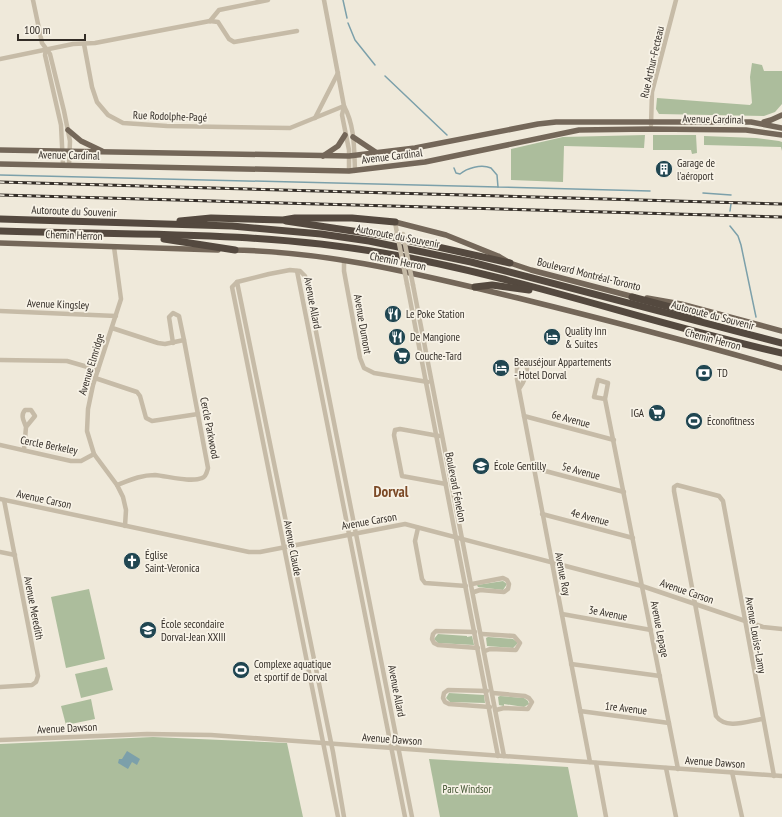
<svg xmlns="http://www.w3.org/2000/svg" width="782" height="817" font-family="'PT Sans Narrow',sans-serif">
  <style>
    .green { fill: #acbd9c }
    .water { fill: #7ca0aa }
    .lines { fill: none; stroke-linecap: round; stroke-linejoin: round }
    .stream { stroke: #7ca0aa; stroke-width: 1.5 }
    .minor { stroke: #c6bba7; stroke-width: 4.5 }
    .major { stroke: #746759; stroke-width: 5.5 }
    .highway { stroke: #54493f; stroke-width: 7 }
    .rail-casing { stroke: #332d27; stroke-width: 3 }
    .rail { stroke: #f7f2e6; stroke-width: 1.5; stroke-dasharray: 4.5; stroke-linecap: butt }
    .minor-bridge { stroke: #c6bba7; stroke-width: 4.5 }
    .labels { text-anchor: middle; stroke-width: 3.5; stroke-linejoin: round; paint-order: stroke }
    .street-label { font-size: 11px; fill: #332d27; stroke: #f7f2e6 }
    .poi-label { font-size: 11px; fill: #332d27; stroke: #f7f2e6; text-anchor: start }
    .park-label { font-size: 11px; fill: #3d502d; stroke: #f7f2e6 }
    .district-label { font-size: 15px; font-weight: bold; fill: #7c4a27; stroke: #f7f2e6 }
  </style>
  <rect width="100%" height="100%" fill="#efe9da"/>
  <g class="green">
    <path d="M752 63 762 65 764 71H782V104L775 112 764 116 659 114 656 109 657 98 750 105 752 103 750 77Z"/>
    <path d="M645 135 644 148 564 146 563 182 511 180V149L563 137Z"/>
    <path d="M653 135H696L697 153 692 154 691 150H653Z"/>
    <path d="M704 136 756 138 779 141 782 142V151L781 147 704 145Z"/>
    <path d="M503 581 507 584 503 590 478 587 477 585Z"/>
    <path d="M89 589 105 659 66 668 51 597Z"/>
    <path d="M438 634 467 636V637L472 636 474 645 438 643 434 639Z"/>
    <path d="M488 637 513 639 517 642V644L513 648 487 646 486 638Z"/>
    <path d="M107 667 113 690 81 698 75 674Z"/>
    <path d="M449 693 484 695 485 703 450 702 446 698Z"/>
    <path d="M500 696 524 698 528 701 529 704 524 707 504 704V706L499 705 498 697Z"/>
    <path d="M91 699 95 719 66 725 61 706Z"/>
    <path d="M153 737 287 743 303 817H0V744Z"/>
    <path d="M429 759 568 767 578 817H440Z"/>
  </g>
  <path class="water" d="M127 751 140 759 137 765 132 762 128 769 118 763 119 759H122Z"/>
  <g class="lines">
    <g class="stream">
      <path d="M343 0 347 18"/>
      <path d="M348 23 355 40 375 65"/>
      <path d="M385 76 447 135"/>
      <path d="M454 168 456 173 460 174C467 168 481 164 491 168L497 175 498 187 650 191"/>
      <path d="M0 175 498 187"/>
      <path d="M703 193 731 195"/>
      <path d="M730 211 731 204"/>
      <path d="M730 226 738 236 741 245 756 317"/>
    </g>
    <g class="minor">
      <path d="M33 0 42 43 50 54 64 111 70 141 69 165"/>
      <path d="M324 0 344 106C355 126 354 149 355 171"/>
      <path d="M210 21 219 10 268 0"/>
      <path d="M84 44 92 87 97 102 108 115 123 123 167 126 290 128 344 106"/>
      <path d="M46 49 45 55 61 125 63 165"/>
      <path d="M0 59 73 44 95 43 210 21 218 22 229 39 234 42 297 31"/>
      <path d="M344 106 342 115 349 150V171"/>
      <path d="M315 118 338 73"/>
      <path d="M651 125 652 92 676 0"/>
      <path d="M395 222 397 233"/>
      <path d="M114 247 121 299 93 385 88 409 87 431 94 454 117 485 123 497 126 510 125 526"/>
      <path d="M344 261V271L360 358 364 368 374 373 428 382"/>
      <path d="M297 271 405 817"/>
      <path d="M237 282 333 752 344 817"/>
      <path d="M407 284 498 756"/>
      <path d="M413 285 504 756"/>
      <path d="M0 311 116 316"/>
      <path d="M112 328 158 343 165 344 184 340 208 468C207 472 206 477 202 478 191 483 167 476 155 475 141 475 130 480 117 485"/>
      <path d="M173 343 169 317 173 313 179 316 184 340"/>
      <path d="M0 360 67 361 98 370"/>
      <path d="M95 378 137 392 140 396 146 418 152 421 198 414"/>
      <path d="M519 389C524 382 528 372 527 363L523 361 517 365V379L590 762"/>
      <path d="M605 399 594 397 598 380 608 383 605 399 678 769"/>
      <path d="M524 416 614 440"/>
      <path d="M439 436 400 429 395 430 394 435 402 476 446 484"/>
      <path d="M0 445 71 461H81L94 454"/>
      <path d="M24 450 26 427 35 416 31 410H25C20 416 24 421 26 427"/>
      <path d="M534 468 624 492"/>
      <path d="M0 499 249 552H260L405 524 642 586 763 627 782 629"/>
      <path d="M542 514 633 538"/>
      <path d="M418 528 415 541 422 579 425 583 466 586"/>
      <path d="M0 552 15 555"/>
      <path d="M472 584 503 578 507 580 509 584 508 589 504 592 480 590 474 592"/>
      <path d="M562 614 651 630"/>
      <path d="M475 632 436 631 433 634 432 639 434 643 438 645 478 648"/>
      <path d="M482 634 514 636 520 643 516 650 490 649 485 651"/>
      <path d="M571 664 660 676"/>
      <path d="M0 687 32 685 36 682 38 676 4 500"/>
      <path d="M487 691 448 690 444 693 443 698 445 702 449 704 490 707"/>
      <path d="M493 693 525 696 529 698 532 702 528 709 504 708 496 710"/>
      <path d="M580 711 669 723"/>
      <path d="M762 719C748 721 726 730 716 716L674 491V487L677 485 719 496 723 501 774 776"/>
      <path d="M0 740 147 734 211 735 782 776"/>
      <path d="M596 763 606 817"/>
      <path d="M666 768 676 817"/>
      <path d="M732 772 742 817"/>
      <path d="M338 817 232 287 237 282 269 274 290 270 300 271 305 276 412 817"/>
    </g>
    <g class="major">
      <path d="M764 122 771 120 782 115"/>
      <path d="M68 130 81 141 102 151"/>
      <path d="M353 137 377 153"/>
      <path d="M0 150 349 156 415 148 538 124 556 122H751L782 128"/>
      <path d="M323 156 338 146 345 135"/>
      <path d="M0 164 349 171 425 162 579 130 650 129 746 130 782 135"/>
      <path d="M395 222 446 235 498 256 510 263 531 270 634 297"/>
      <path d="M0 243 218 250"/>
      <path d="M232 250C329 251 425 276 518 298 607 320 695 343 782 368"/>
      <path d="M647 298 681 304 782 331"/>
    </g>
    <g class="highway">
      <path d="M0 219 232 226 321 234 369 241 471 262 782 343"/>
      <path d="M180 221 211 218 283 220 295 218H352L395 222"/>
      <path d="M286 221 393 237 510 263"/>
      <path d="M0 231C127 235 258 231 383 253 518 276 648 323 782 353"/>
      <path d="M164 239 235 250"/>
      <path d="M475 287 492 285 529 290"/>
      <path d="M632 297 674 308 699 318"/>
    </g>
    <defs>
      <g id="rail">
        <path d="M0 182 782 204"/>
        <path d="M0 195 782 217"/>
      </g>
    </defs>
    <use href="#rail" class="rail-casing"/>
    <use href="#rail" class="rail"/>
    <g class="minor-bridge">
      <path d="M397 233 407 284"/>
      <path d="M403 234 413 285"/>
    </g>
  </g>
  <defs>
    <symbol id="building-disc" viewBox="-11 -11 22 22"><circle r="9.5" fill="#204651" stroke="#f7f2e6"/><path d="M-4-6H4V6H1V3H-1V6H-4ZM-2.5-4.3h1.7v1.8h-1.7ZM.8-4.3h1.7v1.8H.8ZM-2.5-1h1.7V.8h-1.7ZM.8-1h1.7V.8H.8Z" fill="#fff"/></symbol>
    <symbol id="restaurant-disc" viewBox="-11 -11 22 22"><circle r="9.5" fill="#204651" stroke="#f7f2e6"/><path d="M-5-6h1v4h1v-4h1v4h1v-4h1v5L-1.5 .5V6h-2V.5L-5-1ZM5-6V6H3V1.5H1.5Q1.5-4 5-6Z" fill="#fff"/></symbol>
    <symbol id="hotel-disc" viewBox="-11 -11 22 22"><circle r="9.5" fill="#204651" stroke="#f7f2e6"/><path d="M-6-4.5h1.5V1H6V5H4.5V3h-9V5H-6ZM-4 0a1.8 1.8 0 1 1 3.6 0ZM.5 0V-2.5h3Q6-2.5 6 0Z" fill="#fff"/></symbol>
    <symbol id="supermarket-disc" viewBox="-11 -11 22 22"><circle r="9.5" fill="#204651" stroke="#f7f2e6"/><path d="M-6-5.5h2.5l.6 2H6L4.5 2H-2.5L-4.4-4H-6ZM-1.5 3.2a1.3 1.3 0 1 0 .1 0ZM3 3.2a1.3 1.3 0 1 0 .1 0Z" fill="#fff"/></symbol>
    <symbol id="bank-disc" viewBox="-11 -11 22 22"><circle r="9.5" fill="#204651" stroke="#f7f2e6"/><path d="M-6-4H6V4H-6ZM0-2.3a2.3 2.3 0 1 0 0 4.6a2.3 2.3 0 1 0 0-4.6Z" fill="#fff"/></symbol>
    <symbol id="stadium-disc" viewBox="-11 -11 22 22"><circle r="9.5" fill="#204651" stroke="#f7f2e6"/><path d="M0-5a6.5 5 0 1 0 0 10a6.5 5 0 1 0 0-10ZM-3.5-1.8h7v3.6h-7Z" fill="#fff"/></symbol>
    <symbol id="school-disc" viewBox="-11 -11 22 22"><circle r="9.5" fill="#204651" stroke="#f7f2e6"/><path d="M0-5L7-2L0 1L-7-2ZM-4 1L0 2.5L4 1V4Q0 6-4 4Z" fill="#fff"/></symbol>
    <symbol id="church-disc" viewBox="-11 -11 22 22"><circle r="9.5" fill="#204651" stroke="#f7f2e6"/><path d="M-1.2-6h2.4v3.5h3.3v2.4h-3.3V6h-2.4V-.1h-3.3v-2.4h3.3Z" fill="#fff"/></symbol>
  </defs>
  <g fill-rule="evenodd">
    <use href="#building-disc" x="654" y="159" width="20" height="20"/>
    <use href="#restaurant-disc" x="383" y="304" width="20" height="20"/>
    <use href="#restaurant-disc" x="387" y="327" width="20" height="20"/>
    <use href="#hotel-disc" x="542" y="327" width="20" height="20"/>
    <use href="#supermarket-disc" x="392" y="346" width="20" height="20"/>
    <use href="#hotel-disc" x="491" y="358" width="20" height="20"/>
    <use href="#bank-disc" x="694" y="363" width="20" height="20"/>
    <use href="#supermarket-disc" x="647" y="403" width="20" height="20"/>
    <use href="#stadium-disc" x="684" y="411" width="20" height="20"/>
    <use href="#school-disc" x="471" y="456" width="20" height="20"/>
    <use href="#church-disc" x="122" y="551" width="20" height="20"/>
    <use href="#school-disc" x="138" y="620" width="20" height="20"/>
    <use href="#stadium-disc" x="231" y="660" width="20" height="20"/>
  </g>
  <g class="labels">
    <g class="street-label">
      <text transform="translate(652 62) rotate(-77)" y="4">Rue Arthur-Fecteau</text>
      <text transform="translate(170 116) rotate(2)" y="4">Rue Rodolphe-Pagé</text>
      <text transform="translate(713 119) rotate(1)" y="4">Avenue Cardinal</text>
      <text transform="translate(69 155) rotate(1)" y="4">Avenue Cardinal</text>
      <text transform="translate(392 156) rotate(-7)" y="4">Avenue Cardinal</text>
      <text transform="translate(74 211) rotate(2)" y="4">Autoroute du Souvenir</text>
      <text transform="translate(74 235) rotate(2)" y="4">Chemin Herron</text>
      <text transform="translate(398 236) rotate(11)" y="4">Autoroute du Souvenir</text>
      <text transform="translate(398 261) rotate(11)" y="4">Chemin Herron</text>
      <text transform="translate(589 274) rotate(14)" y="4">Boulevard Montréal-Toronto</text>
      <text transform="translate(313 303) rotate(79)" y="4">Avenue Allard</text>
      <text transform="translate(58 304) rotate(2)" y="4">Avenue Kingsley</text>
      <text transform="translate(713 315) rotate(15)" y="4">Autoroute du Souvenir</text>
      <text transform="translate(363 324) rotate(80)" y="4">Avenue Dumont</text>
      <text transform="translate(713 339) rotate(15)" y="4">Chemin Herron</text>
      <text transform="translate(91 364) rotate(-73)" y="4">Avenue Elmridge</text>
      <text transform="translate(571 419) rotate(15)" y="4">6e Avenue</text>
      <text transform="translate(210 428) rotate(79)" y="4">Cercle Parkwood</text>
      <text transform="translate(49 445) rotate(11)" y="4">Cercle Berkeley</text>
      <text transform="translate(581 471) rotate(15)" y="4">5e Avenue</text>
      <text transform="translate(456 487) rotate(79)" y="4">Boulevard Fénelon</text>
      <text transform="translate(44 499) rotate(12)" y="4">Avenue Carson</text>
      <text transform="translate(590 517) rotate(15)" y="4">4e Avenue</text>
      <text transform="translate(369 521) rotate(-10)" y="4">Avenue Carson</text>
      <text transform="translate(293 548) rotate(79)" y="4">Avenue Claude</text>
      <text transform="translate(563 574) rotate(79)" y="4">Avenue Roy</text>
      <text transform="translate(687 591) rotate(19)" y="4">Avenue Carson</text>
      <text transform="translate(34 608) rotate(79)" y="4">Avenue Meredith</text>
      <text transform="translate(608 613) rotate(11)" y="4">3e Avenue</text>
      <text transform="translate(660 629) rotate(79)" y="4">Avenue Lepage</text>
      <text transform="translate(756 635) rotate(80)" y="4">Avenue Louise-Lamy</text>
      <text transform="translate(397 691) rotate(79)" y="4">Avenue Allard</text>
      <text transform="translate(626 708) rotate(7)" y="4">1re Avenue</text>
      <text transform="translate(67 728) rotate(-3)" y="4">Avenue Dawson</text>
      <text transform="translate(392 739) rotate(4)" y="4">Avenue Dawson</text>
      <text transform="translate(715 762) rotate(4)" y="4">Avenue Dawson</text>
    </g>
    <g class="poi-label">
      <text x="677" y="167">Garage de<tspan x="677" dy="13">l'aéroport</tspan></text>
      <text x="406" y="318">Le Poke Station</text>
      <text x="565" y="335">Quality Inn<tspan x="565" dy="13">&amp; Suites</tspan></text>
      <text x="410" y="341">De Mangione</text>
      <text x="415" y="360">Couche-Tard</text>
      <text x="514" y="366">Beauséjour Appartements<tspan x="514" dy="13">- Hotel Dorval</tspan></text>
      <text x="717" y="377">TD</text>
      <text x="644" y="417" text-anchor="end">IGA</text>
      <text x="707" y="425">Éconofitness</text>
      <text x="494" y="470">École Gentilly</text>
      <text x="145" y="559">Église<tspan x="145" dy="13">Saint-Veronica</tspan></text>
      <text x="161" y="628">École secondaire<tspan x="161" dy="13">Dorval-Jean XXIII</tspan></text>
      <text x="254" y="668">Complexe aquatique<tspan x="254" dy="13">et sportif de Dorval</tspan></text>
    </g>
    <g class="park-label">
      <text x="467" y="793">Parc Windsor</text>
    </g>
    <g class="district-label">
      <text x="391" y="497">Dorval</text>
    </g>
  </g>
  <path d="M18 34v6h67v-6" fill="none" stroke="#332d27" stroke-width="2"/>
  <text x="24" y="34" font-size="12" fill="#332d27" stroke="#f7f2e6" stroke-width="3" paint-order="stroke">100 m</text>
</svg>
